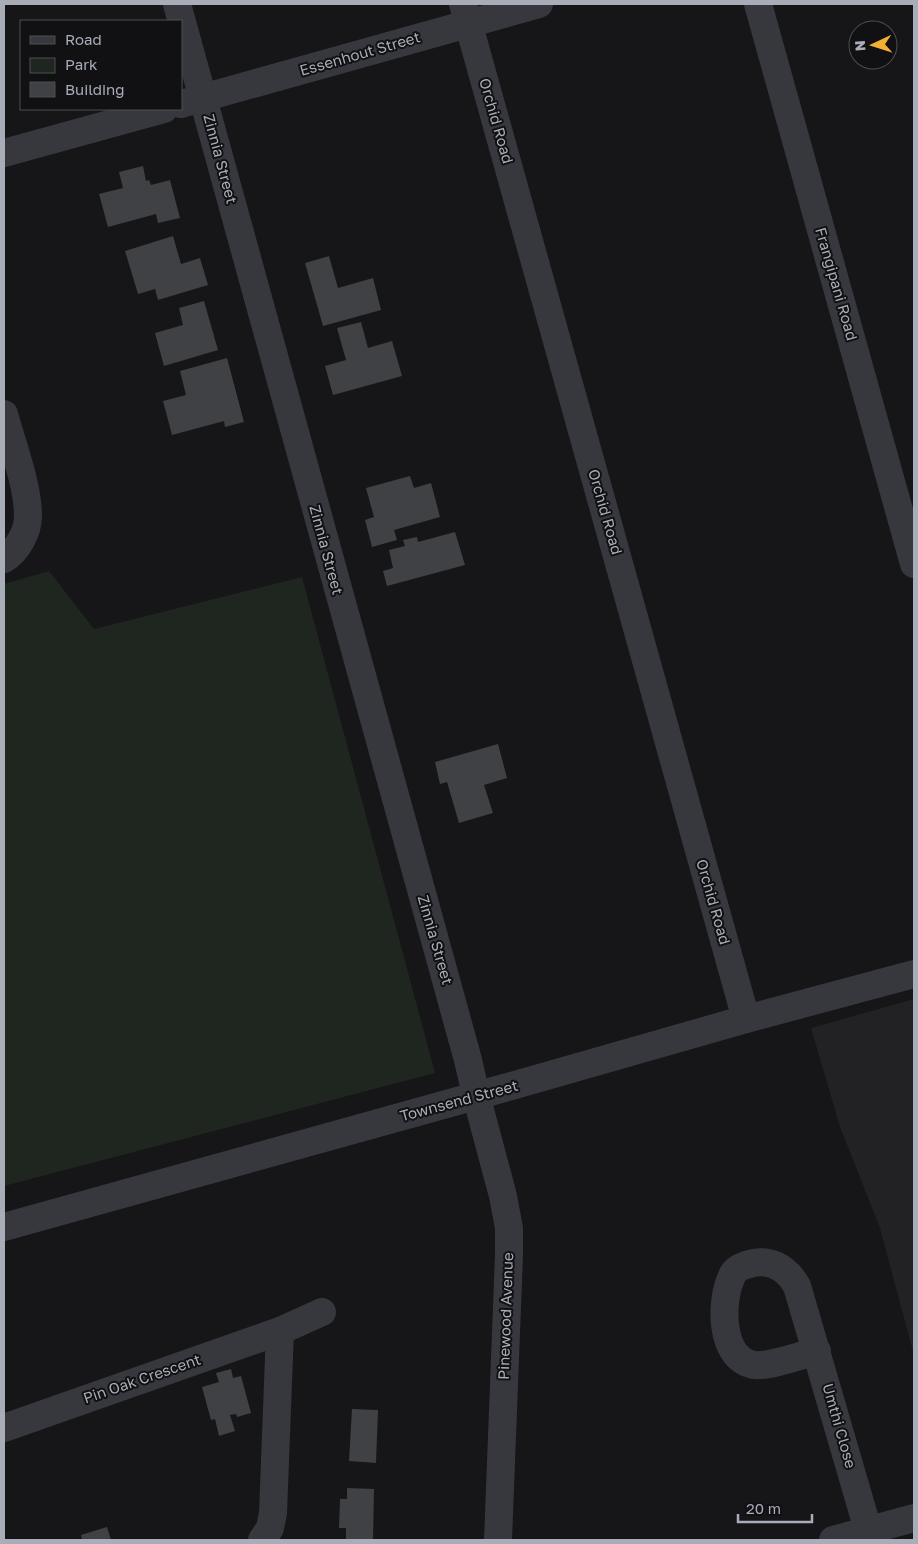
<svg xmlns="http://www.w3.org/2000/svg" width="918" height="1544" font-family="'Golos Text',sans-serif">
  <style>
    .built { fill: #222225 }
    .green { fill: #1e261f }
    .building { fill: #404145 }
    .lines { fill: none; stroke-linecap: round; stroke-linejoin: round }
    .street { stroke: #37383d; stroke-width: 28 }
    .labels { text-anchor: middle; stroke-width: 4; stroke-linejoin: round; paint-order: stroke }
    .street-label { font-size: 15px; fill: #a8adb8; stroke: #111113 }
  </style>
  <rect width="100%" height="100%" fill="#161618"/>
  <path class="built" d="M914 999V1355L880 1228 840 1127 811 1028Z"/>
  <path class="green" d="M49 571 94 629 302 577 435 1073 4 1186V584Z"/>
  <g class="building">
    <path d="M143 166 146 181 149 180 151 185 170 180 180 218 158 223 156 214 108 227 99 194 123 188 119 172Z"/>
    <path d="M173 236 181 264 200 258 208 285 158 300 155 289 138 294 125 251Z"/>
    <path d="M329 256 338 288 373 278 381 310 323 326 305 263Z"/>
    <path d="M204 301 218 350 164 366 155 333 183 325 179 308Z"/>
    <path d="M361 322 368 348 392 341 402 376 333 395 325 366 346 360 337 328Z"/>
    <path d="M227 358 244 422 225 427 224 421 172 435 163 401 186 395 180 371Z"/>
    <path d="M410 476 414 488 431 483 440 517 394 530 397 540 372 547 365 520 374 517 366 488Z"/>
    <path d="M455 532 465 565 387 586 383 571 393 568 389 550 405 546 403 540 417 537 418 542Z"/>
    <path d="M498 744 507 778 484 785 493 813 459 823 447 782 440 784 435 762Z"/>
    <path d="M231 1369 233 1378 241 1376 251 1413 237 1417 236 1414 230 1415 235 1431 219 1436 215 1419 211 1420 202 1387 219 1382 216 1373Z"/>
    <path d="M352 1409 378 1410 376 1463 349 1461Z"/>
    <path d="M347 1488 374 1489 373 1540H346V1528H339L340 1499H347Z"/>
    <path d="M107 1527 111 1540H82L81 1535Z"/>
  </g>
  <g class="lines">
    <g class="street">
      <path d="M177 4 468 1060 476 1095 503 1196 509 1228V1255L498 1540"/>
      <path d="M463 4 746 1019"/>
      <path d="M758 4 914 564"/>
      <path d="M181 104 539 4"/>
      <path d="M4 153 164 109"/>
      <path d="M4 414C12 444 28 485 28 516 28 532 17 551 4 559"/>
      <path d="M4 1227 515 1085 746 1019 914 974"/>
      <path d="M817 1351C802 1355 768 1367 754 1365 719 1359 720 1300 732 1276 734 1270 740 1267 746 1265 768 1257 786 1267 797 1286L871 1540"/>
      <path d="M4 1428 280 1331 322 1312"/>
      <path d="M262 1540 270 1528 273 1513 280 1331"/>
      <path d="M833 1540 914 1518"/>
    </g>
  </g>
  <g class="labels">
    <g class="street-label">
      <text transform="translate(360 54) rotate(-16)" y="5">Essenhout Street</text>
      <text transform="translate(496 121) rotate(74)" y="5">Orchid Road</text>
      <text transform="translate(220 159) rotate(75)" y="5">Zinnia Street</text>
      <text transform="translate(836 284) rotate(74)" y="5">Frangipani Road</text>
      <text transform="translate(605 512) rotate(74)" y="5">Orchid Road</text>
      <text transform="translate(326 550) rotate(75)" y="5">Zinnia Street</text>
      <text transform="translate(713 902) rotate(74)" y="5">Orchid Road</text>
      <text transform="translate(435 940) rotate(74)" y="5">Zinnia Street</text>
      <text transform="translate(459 1101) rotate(-15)" y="5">Townsend Street</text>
      <text transform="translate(506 1316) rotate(-88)" y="5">Pinewood Avenue</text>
      <text transform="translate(142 1379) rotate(-19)" y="5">Pin Oak Crescent</text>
      <text transform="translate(839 1426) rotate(74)" y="5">Umthi Close</text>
    </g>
  </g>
  <rect width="918" height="1544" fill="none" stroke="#a8adb8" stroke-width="10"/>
  <rect x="20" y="20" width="162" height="90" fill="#111113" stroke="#4d4f55"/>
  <rect x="30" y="36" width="25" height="8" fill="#37383d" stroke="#4d4f55"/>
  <text x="65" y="45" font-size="15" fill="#a8adb8">Road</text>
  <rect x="30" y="58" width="25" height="15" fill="#1e261f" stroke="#4d4f55"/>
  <text x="65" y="70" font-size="15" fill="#a8adb8">Park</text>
  <rect x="30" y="82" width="25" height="15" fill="#404145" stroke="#4d4f55"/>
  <text x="65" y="95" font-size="15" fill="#a8adb8">Building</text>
  <g transform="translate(873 45) rotate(266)"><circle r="24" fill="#111113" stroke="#4d4f55"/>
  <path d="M0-4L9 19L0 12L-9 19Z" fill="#f2b134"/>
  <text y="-8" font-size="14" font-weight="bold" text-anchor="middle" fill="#a8adb8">N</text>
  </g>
  <path d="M738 1514v8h74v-8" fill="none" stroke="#a8adb8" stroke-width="2.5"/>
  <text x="746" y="1514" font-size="15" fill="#a8adb8" stroke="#111113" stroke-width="4" paint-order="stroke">20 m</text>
</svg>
